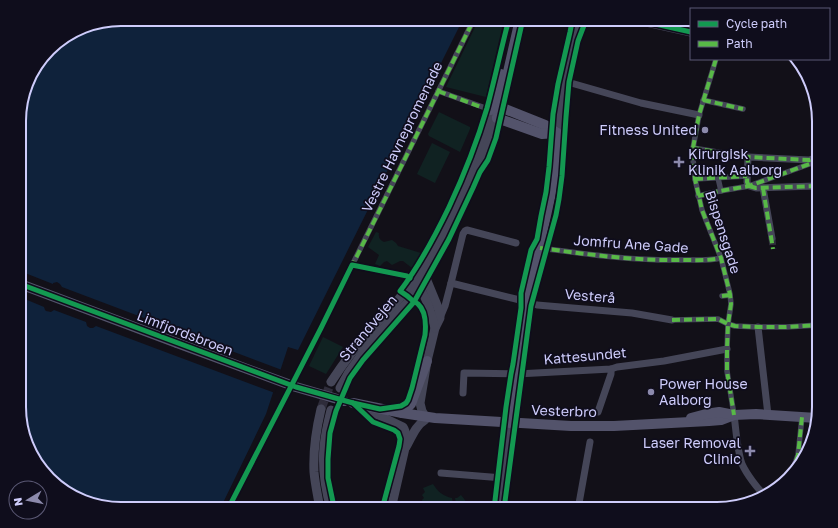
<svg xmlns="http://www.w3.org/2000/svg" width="838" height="528" font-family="'Golos Text',sans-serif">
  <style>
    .green { fill: #102222 }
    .water { fill: #0f223b }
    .pier { fill: #121018 }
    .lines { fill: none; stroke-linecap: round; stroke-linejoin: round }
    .minor-tunnel { stroke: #2e2c3a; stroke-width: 7; stroke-dasharray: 7 3.5; stroke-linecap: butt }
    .tertiary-tunnel { stroke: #2e2c3a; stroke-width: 9; stroke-dasharray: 9 4.5; stroke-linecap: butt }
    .pedestrian { stroke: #454658; stroke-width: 5.5 }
    .minor { stroke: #454658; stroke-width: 7 }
    .tertiary { stroke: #454658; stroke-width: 9 }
    .secondary { stroke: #53536b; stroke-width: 10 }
    .secondary-bridge { stroke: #53536b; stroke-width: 10 }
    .quiet { stroke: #58b947; stroke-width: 4; stroke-dasharray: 8 4; stroke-linecap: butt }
    .cycleway-casing { stroke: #0f0d1c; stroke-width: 8 }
    .cycleway { stroke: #139951; stroke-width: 5 }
    .poi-dot { fill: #8c8aac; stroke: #0f0d1c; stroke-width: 1.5 }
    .labels { text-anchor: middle; stroke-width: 3.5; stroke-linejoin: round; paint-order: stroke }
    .poi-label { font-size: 14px; fill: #ceccfb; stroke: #0f0d1c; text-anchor: end }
    .street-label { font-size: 14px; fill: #ceccfb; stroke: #0f0d1c }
    .rim { fill: none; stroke: #ceccfb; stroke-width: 2 }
  </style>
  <rect width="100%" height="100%" fill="#121018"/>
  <g class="green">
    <path d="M479 19H504L486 97 446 87Z"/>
    <path d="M439 112 470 127V129L460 152 429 136 428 134Z"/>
    <path d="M432 143 450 152 435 183 417 174Z"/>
    <path d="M376 232 379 233C378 238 380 240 384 242L392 240 396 243 398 246 421 253 412 268 403 261H400L392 265 387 261 384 262 380 266 375 264 379 255 368 247Z"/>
    <path d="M323 337 343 347 326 374 309 366Z"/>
    <path d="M433 484C438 492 443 496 452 498L454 509 423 503 422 500 424 498 422 495 425 492 423 488Z"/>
    <path d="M461 495C469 504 470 509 457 509L455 498H457Z"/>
  </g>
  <path class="water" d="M121 19H463L298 350 288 347 266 414 220 509H121L65 492 36 463 20 420V108L30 76 54 45 82 27Z"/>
  <path class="pier" d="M20 271 53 284V283L57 282 60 284 62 287 282 370 275 393 96 326 93 328H90L87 326 86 322 54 310 51 312 46 311 45 310 44 307 20 297Z"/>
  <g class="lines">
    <path class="minor-tunnel" d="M772 238 773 249"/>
    <path class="tertiary-tunnel" d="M321 409 331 382"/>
    <g class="pedestrian">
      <path d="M716 59 699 115 693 148V159L695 179 702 210 721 258 730 294 731 304 728 324 727 349V371L734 415"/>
      <path d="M438 91 491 110"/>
      <path d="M703 100 743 109"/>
      <path d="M693 148 748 157"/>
      <path d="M718 178 721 191"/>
      <path d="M695 179 747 176"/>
      <path d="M698 196 720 191 749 186 815 162"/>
      <path d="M540 248C586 254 633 261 681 260 694 260 708 261 721 258"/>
      <path d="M352 265 407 276 413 280"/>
      <path d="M722 296 730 295"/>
      <path d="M672 320 718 319 728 324 735 326 758 327H786L819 325"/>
      <path d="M812 428 813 418"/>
      <path d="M792 472 798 455 802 417"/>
      <path d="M228 509 321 328 474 19"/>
    </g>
    <g class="minor">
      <path d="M564 81 641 103 699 115"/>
      <path d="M817 108C814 136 812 169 819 196"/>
      <path d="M815 158 809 160 748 157 747 182 749 186 756 188 816 186"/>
      <path d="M763 188 772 238"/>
      <path d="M451 283 524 301 537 305 632 313 672 320"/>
      <path d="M440 318 445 306 451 283 463 234 465 231 467 230 516 243"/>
      <path d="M758 327 768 415"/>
      <path d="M463 393 464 373 517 374 611 369 617 367 664 361 727 349"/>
      <path d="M598 412 611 374V369"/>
      <path d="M734 415C736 429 737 450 742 464 746 473 758 490 766 496"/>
      <path d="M441 473 503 478"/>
      <path d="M578 509 590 442"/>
    </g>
    <g class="tertiary">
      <path d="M633 19 691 32"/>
      <path d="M557 133C559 108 564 84 569 59 572 45 574 32 580 19"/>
      <path d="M425 276 439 310 440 318 435 328 427 361 420 403 422 411 425 416"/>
      <path d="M415 282C426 294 431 313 435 328"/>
      <path d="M331 382C344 362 358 344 374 326 383 316 393 307 402 295 444 240 471 176 491 110"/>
      <path d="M340 388 349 372 369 344 407 303 441 250 459 215 470 190 490 139 497 118"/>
      <path d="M361 407 403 427C407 433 406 441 405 448L391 509"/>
      <path d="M406 447C412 437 415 426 425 420"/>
      <path d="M320 509C318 497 315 484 314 472 313 451 316 430 321 409"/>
      <path d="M331 509C325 488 322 468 324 447 325 435 328 422 331 410"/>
      <path d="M499 509 510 423"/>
    </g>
    <g class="secondary">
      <path d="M500 107 545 125 557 133"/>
      <path d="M491 110 501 74"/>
      <path d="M497 118 500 107 520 19"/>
      <path d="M497 118 542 134 557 133"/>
      <path d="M20 284 177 343"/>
      <path d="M353 403 402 413 435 418 571 426H614L709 421 721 420 734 415"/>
      <path d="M402 413 411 404 427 361"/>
      <path d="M691 418 706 414 719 412 734 415 756 414 817 418"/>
      <path d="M510 423 527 301 551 193 554 176 557 133"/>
    </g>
    <path class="secondary-bridge" d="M177 343 296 387 344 401"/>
    <g class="quiet">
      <path d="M716 59 699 115 693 148V159L695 179 702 210 721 258 730 294 731 304 728 324 727 349V371L734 415"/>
      <path d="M438 91 489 110"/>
      <path d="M703 100 743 109"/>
      <path d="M693 148 748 157"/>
      <path d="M815 158 816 186 819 196"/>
      <path d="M695 179 747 176"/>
      <path d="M749 186 747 182 748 157 809 160 815 158H819"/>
      <path d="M749 186 756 188 816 186"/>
      <path d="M763 188 773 249"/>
      <path d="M698 196 720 191 749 186 815 162"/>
      <path d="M540 248C586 254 633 261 681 260 694 260 708 261 721 258"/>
      <path d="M351 268 474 19"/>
      <path d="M722 296 730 295"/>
      <path d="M672 320 718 319 728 324 735 326 758 327H786L819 325"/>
      <path d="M812 428 813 418"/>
      <path d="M792 472 798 455 802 417"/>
    </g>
    <defs>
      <g id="cycleway">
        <path d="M633 19 691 32"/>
        <path d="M20 284 296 387 353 403 380 409 401 406 406 403 408 400 412 388 425 335C426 325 426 311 418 304 417 303 415 302 413 301 409 297 405 294 400 291 420 265 435 236 449 207 464 175 477 142 487 108 495 78 501 49 509 19"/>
        <path d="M353 403 373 422 394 430 398 433 400 439 399 446 382 509"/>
        <path d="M228 509 321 328 352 265 407 276 410 278"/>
        <path d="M337 509 333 502 328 478V459L330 433 336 411 350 378 363 360 414 302 449 239 473 188 480 172 488 160 496 138 523 19"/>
        <path d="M494 509 506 407 511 374 513 364 521 308V293L531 250 537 239 541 216 546 192 549 167 553 114 558 84 570 32 572 22 575 19"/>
        <path d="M504 509 531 306 556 215 559 199 562 176 566 117 569 82 578 41 583 28 585 23 591 19"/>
      </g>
    </defs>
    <use href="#cycleway" class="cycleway-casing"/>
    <use href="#cycleway" class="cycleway"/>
  </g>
  <g class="poi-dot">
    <circle cx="705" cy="130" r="4"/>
    <path d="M677 156h4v4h4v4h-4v4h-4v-4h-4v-4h4z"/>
    <circle cx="651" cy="392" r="4"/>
    <path d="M748 445h4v4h4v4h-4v4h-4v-4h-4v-4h4z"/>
  </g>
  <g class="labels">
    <g class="poi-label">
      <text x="697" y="135">Fitness United</text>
      <text x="688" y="159" text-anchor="start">Kirurgisk<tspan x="688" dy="16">Klinik Aalborg</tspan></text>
      <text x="659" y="389" text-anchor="start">Power House<tspan x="659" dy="16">Aalborg</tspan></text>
      <text x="741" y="448">Laser Removal<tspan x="741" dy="16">Clinic</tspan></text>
    </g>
    <g class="street-label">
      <text transform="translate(402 137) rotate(-64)" y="5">Vestre Havnepromenade</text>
      <text transform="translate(723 232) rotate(72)" y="5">Bispensgade</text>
      <text transform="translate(631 244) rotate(4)" y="5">Jomfru Ane Gade</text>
      <text transform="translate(590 296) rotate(5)" y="5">Vesterå</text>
      <text transform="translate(368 328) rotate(-50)" y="5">Strandvejen</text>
      <text transform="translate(185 333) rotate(21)" y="5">Limfjordsbroen</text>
      <text transform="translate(585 356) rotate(-5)" y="5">Kattesundet</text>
      <text transform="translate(564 411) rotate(2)" y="5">Vesterbro</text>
    </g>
  </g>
  <path d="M0 0H838V528H0ZM121 26H717A95 95 0 0 1 812 121V407A95 95 0 0 1 717 502H121A95 95 0 0 1 26 407V121A95 95 0 0 1 121 26Z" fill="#0f0d1c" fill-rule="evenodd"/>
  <path class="rim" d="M121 26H717A95 95 0 0 1 812 121V407A95 95 0 0 1 717 502H121A95 95 0 0 1 26 407V121A95 95 0 0 1 121 26Z"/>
  <rect x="690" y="8" width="140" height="52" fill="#0f0d1c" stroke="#5b5975"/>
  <rect x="698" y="21" width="20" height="6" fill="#139951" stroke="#5b5975"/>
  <text x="726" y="28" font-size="12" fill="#ceccfb">Cycle path</text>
  <rect x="698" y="41" width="20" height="6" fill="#58b947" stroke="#5b5975"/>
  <text x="726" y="48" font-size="12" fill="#ceccfb">Path</text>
  <g transform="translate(28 500) rotate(260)"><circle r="19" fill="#0f0d1c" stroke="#5b5975"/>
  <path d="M0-3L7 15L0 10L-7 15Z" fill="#8c8aac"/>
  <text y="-6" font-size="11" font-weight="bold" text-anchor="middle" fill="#ceccfb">N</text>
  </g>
</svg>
